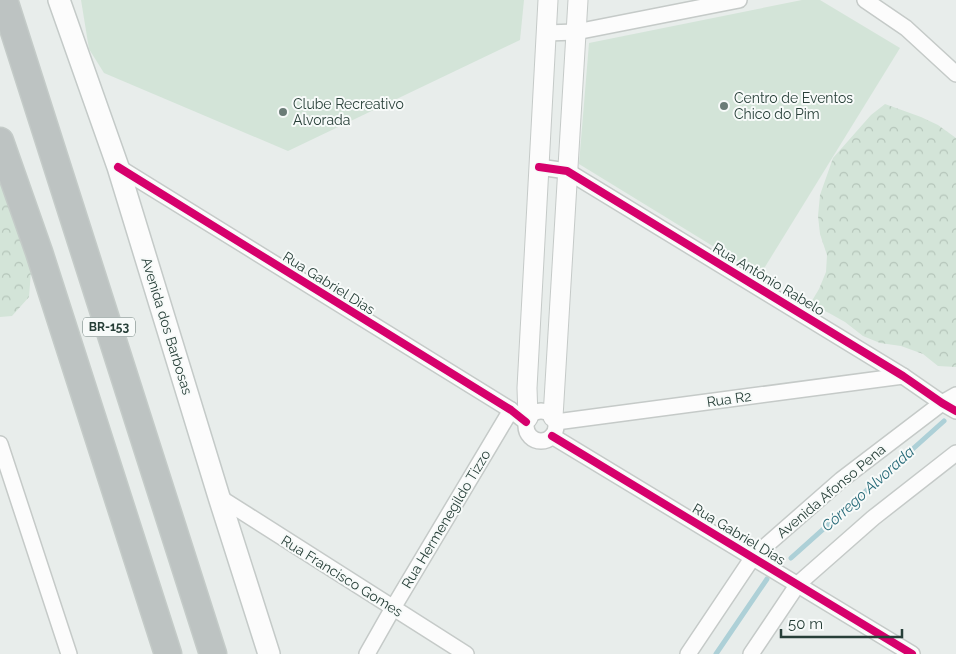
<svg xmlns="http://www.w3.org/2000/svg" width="956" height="654" font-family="Raleway,sans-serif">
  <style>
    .green { fill: #d3e4d8 }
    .forest { fill: url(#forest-crowns) }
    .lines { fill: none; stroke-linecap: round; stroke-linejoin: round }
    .stream { stroke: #add0d7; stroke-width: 5 }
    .minor-casing { stroke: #c5cac8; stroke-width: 18 }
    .tertiary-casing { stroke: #c5cac8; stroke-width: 21 }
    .secondary-casing { stroke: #c4cac8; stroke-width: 24 }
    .motorway-casing { stroke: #c4cbc8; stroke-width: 29 }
    .minor { stroke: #fcfcfc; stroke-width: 15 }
    .tertiary { stroke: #fcfcfc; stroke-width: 19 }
    .secondary { stroke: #fcfcfc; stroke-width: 21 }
    .motorway { stroke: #bdc3c2; stroke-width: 26 }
    .cycleway-casing { stroke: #f7faf9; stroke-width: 11 }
    .cycleway { stroke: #d6006c; stroke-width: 8 }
    .poi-dot { fill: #6b7c77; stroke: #f7faf9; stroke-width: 2 }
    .labels { text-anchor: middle; stroke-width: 4; stroke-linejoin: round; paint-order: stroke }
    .shield { fill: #f7faf9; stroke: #657772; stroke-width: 1 }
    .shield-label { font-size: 12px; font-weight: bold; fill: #273f38 }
    .poi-label { font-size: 14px; fill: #273f38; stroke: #f7faf9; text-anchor: start }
    .street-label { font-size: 14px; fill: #273f38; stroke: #f7faf9 }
    .water-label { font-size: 15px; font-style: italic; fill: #256977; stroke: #f7faf9 }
  </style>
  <defs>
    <pattern id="forest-crowns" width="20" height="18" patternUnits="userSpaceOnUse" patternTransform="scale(1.25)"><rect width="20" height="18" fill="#d3e4d8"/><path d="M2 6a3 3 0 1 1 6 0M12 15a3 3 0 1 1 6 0" fill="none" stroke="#b5c5ba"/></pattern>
  </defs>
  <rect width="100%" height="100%" fill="#e8edeb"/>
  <g class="green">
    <path d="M81 0H524L520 40 288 151 104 73 89 49Z"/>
    <path d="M802 0H820L900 48 760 275 579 164 589 43Z"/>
  </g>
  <g class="forest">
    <path d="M885 104 921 117 938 125 956 138V367L938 366 923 354 901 346 880 343 863 336 845 322 829 313 810 304 819 289 826 272 827 255 820 234 818 216 820 195 833 158 871 115Z"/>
    <path d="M0 177 8 195 14 221 31 271 29 297 12 316 0 317Z"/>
  </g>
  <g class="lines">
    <g class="stream">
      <path d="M791 558 944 421"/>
      <path d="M716 654 767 579"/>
    </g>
    <defs>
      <g id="minor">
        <path d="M865 0 906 28 956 74"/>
        <path d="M546 33 576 32 739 0"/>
        <path d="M118 167 511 410 526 422"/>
        <path d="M539 167 567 171 903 376 942 403 956 411"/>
        <circle cx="541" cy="426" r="15"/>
        <path d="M556 422 903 376"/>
        <path d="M552 436 912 654"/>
        <path d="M0 444 69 654"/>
        <path d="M219 497 466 654"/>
        <path d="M367 654 393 608 511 410"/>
        <path d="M688 654 753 557 841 480 942 403 956 395"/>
        <path d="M751 654 798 584 873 518 956 453"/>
      </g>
      <g id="tertiary">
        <path d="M553 417 578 0"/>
        <path d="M528 418 527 388 548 0"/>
      </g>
      <path id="secondary" d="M59 0 118 167 219 497 269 654"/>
      <g id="motorway">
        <path d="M4 0 213 654"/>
        <path d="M0 141 39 252 168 654"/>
      </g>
    </defs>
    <use href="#minor" class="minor-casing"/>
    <use href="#tertiary" class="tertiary-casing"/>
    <use href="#secondary" class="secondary-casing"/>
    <use href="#motorway" class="motorway-casing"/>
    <use href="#minor" class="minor"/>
    <use href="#tertiary" class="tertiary"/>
    <use href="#secondary" class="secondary"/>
    <use href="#motorway" class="motorway"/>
    <defs>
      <g id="cycleway">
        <path d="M118 167 511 410 526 422"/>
        <path d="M539 167 567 171 903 376 942 403 956 411"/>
        <path d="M552 436 912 654"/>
      </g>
    </defs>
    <use href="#cycleway" class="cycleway-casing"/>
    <use href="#cycleway" class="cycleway"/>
  </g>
  <g class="poi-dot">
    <circle cx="724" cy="106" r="5"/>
    <circle cx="283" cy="112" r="5"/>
  </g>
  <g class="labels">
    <rect class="shield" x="83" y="317.5" width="52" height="19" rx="4"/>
    <g class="shield-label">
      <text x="109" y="331">BR-153</text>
    </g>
    <g class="poi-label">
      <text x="734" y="103">Centro de Eventos<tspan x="734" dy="16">Chico do Pim</tspan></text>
      <text x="293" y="109">Clube Recreativo<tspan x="293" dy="16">Alvorada</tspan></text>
    </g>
    <g class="street-label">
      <text transform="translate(769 279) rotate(31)" y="5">Rua Antônio Rabelo</text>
      <text transform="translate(329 283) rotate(32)" y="5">Rua Gabriel Dias</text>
      <text transform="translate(167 326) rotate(73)" y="5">Avenida dos Barbosas</text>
      <text transform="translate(729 399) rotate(-8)" y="5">Rua R2</text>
      <text transform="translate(831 491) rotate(-40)" y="5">Avenida Afonso Pena</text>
      <text transform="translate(446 519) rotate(-59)" y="5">Rua Hermenegildo Tizzo</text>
      <text transform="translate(739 534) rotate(31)" y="5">Rua Gabriel Dias</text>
      <text transform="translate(342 576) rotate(32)" y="5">Rua Francisco Gomes</text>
    </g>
    <g class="water-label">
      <text transform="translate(868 489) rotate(-42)" y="5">Córrego Alvorada</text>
    </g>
  </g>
  <path d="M781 629v8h121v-8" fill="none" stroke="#273f38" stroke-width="2.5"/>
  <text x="788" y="629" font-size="15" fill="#273f38" stroke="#f7faf9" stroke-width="4" paint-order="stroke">50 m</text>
</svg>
